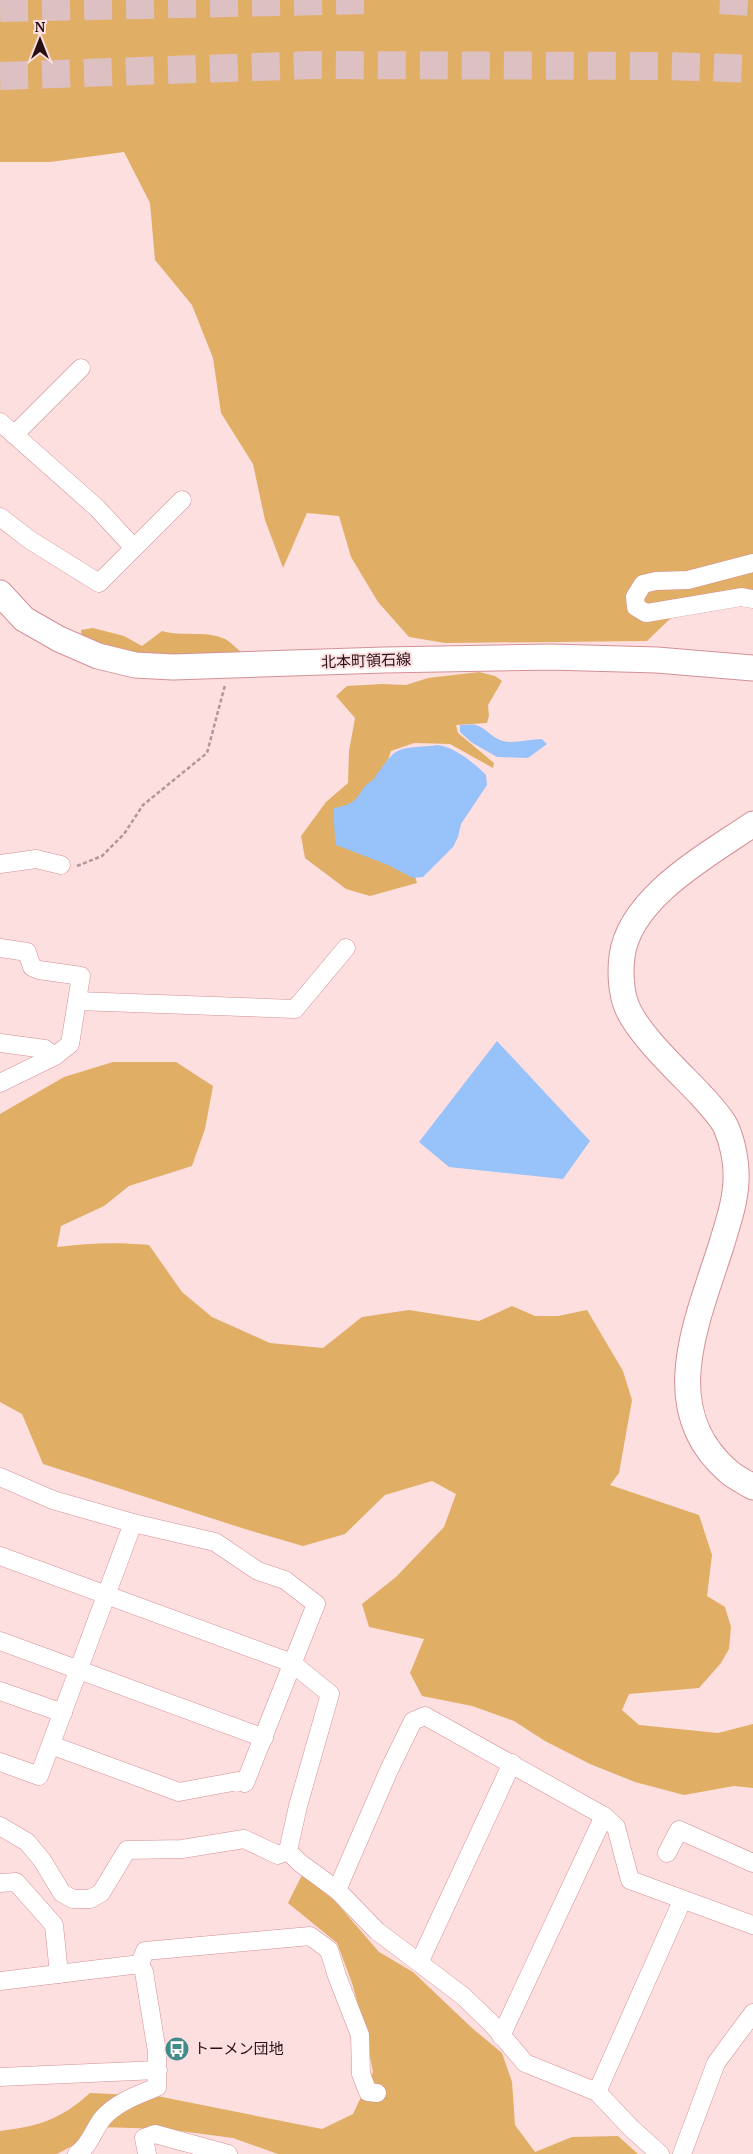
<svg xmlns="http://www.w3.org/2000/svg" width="753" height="2154" font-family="'PT Serif','Noto Sans JP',serif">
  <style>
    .green { fill: #e1ae66 }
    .water { fill: #97c2fa }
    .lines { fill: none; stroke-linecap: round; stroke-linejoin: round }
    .highway-tunnel { stroke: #ddc0c1; stroke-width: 28; stroke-dasharray: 28 14; stroke-linecap: butt }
    .street-casing { stroke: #d49095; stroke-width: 19 }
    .secondary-casing { stroke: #d49095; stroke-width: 27 }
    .path { stroke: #b39798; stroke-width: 2.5; stroke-dasharray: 4 2.5; stroke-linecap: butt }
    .street { stroke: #fff; stroke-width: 18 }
    .secondary { stroke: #fff; stroke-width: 25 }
    .labels { text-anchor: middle; stroke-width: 4; stroke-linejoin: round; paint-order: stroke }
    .street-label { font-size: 15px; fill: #280f12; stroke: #fddfe0 }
    .poi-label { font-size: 15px; fill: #280f12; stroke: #fddfe0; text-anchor: start }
  </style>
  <rect width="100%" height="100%" fill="#fddfe0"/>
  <g class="green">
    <path d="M0 0H753V598L674 615 647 641 445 643 409 637 378 602 351 557 339 516 307 513 283 568 265 520 253 464 221 413 213 358 192 305 155 260 150 203 124 152 50 162H0Z"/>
    <path d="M93 628 124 636 142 646 162 631C182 637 205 630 225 639 231 642 236 648 241 652L236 656 142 655 82 641 81 630Z"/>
    <path d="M479 672 495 676 502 681 488 705 489 716 487 723 456 725 458 733 494 763 493 768 450 744 414 743 391 751 383 774 417 883 370 896 346 889 305 858 301 836 326 802 348 783 349 751 355 718 336 696 347 686 382 684 406 685 428 678Z"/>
    <path d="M113 1062H176L213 1086 205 1129 192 1166 129 1186 104 1206 61 1226 57 1247C89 1243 117 1242 149 1245L182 1292 212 1317 270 1343 323 1348 362 1317 409 1310 479 1321 512 1306 535 1316H558L587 1310 623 1371 632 1400 619 1473 610 1485 699 1515 712 1555 707 1596 725 1607 731 1627 729 1649 721 1663 699 1688 629 1694 622 1710 639 1725 718 1733 753 1724V1788L734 1786 684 1795 635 1782 590 1764 545 1741 514 1721 472 1706 422 1696 410 1673 424 1639 369 1627 362 1604 396 1577 444 1527 456 1494 432 1481 385 1495 345 1534 303 1546 245 1529 43 1464 22 1414 0 1402V1114L64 1077Z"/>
    <path d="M302 1875 335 1901 379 1952 413 1972 472 2028 502 2053 512 2082 515 2125 535 2152 572 2137 618 2136 638 2154H278L233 2138 165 2129 99 2127 72 2146 57 2154H0V2131C39 2126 60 2120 90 2093L157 2096 322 2129 353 2114 373 2072 364 2026 352 1983 337 1943 288 1903Z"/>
  </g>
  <g class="water">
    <path d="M460 725C465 725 472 724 476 725 486 728 492 738 503 741 513 744 530 739 542 739L547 744 528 758 497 757 471 742 460 732Z"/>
    <path d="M438 745C456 748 474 763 486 775L487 785 461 824 458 837 453 847 423 877 413 878 388 865 336 845C335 841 333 811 334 808 365 803 355 790 373 780 399 742 396 750 438 745Z"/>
    <path d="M497 1041 590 1141 563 1179 449 1167 419 1142Z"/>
  </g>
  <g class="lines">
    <g class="highway-tunnel">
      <path d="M720 0 753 2"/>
      <path d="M0 8 371 0"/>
      <path d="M0 76 313 65 668 66 753 69"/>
    </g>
    <defs>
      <g id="street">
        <path d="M0 422 97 508 134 548"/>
        <path d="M14 435 81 368"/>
        <path d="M0 517 30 540 99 583 182 500"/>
        <path d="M753 563 688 580 656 581 643 584 635 597 636 607 646 613 741 597 753 599"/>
        <path d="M0 864 36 859 61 865"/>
        <path d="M0 948 27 952 32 967 39 970 81 976 70 1044 55 1056 0 1083"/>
        <path d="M77 1001 295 1009 346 948"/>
        <path d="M0 1043 45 1049 55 1056"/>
        <path d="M0 1477 53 1500 133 1523 215 1542 258 1571 285 1580 316 1604 245 1783 238 1781 179 1792 51 1745"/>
        <path d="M0 1556 292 1663 330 1694 298 1806 288 1851"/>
        <path d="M0 1641 264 1738"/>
        <path d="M0 1691 63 1713"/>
        <path d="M0 1762 39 1776 133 1523"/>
        <path d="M0 1826 27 1842 42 1860 62 1893 73 1899H90L101 1893 127 1850 182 1849 244 1839 278 1855 288 1851"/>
        <path d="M288 1851 300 1863 337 1890 377 1931 463 1996 493 2025 525 2063 597 2092 631 2128 660 2154"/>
        <path d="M667 1853 679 1830 753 1863"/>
        <path d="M0 1883 16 1882 54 1925 59 1974"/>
        <path d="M337 1890 389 1770 413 1721 425 1716 604 1816 616 1827 630 1880 753 1925"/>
        <path d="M420 1961 512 1763"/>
        <path d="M140 1964 145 1951 310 1936 329 1950 337 1976 360 2035 361 2074 368 2092 377 2093"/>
        <path d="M0 1981 140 1964"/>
        <path d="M501 2036 604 1816"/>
        <path d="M0 2077 158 2070"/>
        <path d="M597 2092 682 1901"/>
        <path d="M77 2154C90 2145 93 2131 102 2119 116 2102 138 2095 157 2087V2052L144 1972 140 1964"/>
        <path d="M147 2154 144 2138 155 2134 228 2154"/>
        <path d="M682 2154 716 2063 753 2013"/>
      </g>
      <g id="secondary">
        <path d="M0 593 24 619 59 639 98 656 135 665 173 667 384 660 550 657 657 660 753 668"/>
        <path d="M753 824C708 855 630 897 622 956 620 972 621 993 627 1007 638 1034 678 1071 699 1093 708 1103 720 1115 726 1127 733 1143 737 1164 736 1181 735 1203 728 1223 722 1243 698 1320 655 1409 729 1472 736 1478 745 1482 753 1487"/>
      </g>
    </defs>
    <use href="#street" class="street-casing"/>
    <use href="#secondary" class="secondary-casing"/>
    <path class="path" d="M77 866 102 856 124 834 143 805 207 753 225 685"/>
    <use href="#street" class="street"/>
    <use href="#secondary" class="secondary"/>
  </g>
  <defs>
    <symbol id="bus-disc" viewBox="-11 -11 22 22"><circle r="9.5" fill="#438b8a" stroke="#fddfe0"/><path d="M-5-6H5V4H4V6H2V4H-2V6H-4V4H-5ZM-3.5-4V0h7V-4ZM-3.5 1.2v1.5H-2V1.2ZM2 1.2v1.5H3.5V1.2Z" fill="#fff"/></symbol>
  </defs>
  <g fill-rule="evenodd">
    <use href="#bus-disc" x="163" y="2035" width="28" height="28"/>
  </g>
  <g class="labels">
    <g class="street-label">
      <text transform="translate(366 661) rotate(-2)" y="5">北本町領石線</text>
    </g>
    <g class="poi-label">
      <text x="194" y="2054">トーメン団地</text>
    </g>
  </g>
  <g transform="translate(40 40)" stroke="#fddfe0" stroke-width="4" paint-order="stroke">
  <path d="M0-4L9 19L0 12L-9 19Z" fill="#280f12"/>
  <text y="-8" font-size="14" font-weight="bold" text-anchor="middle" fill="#280f12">N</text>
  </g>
</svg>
